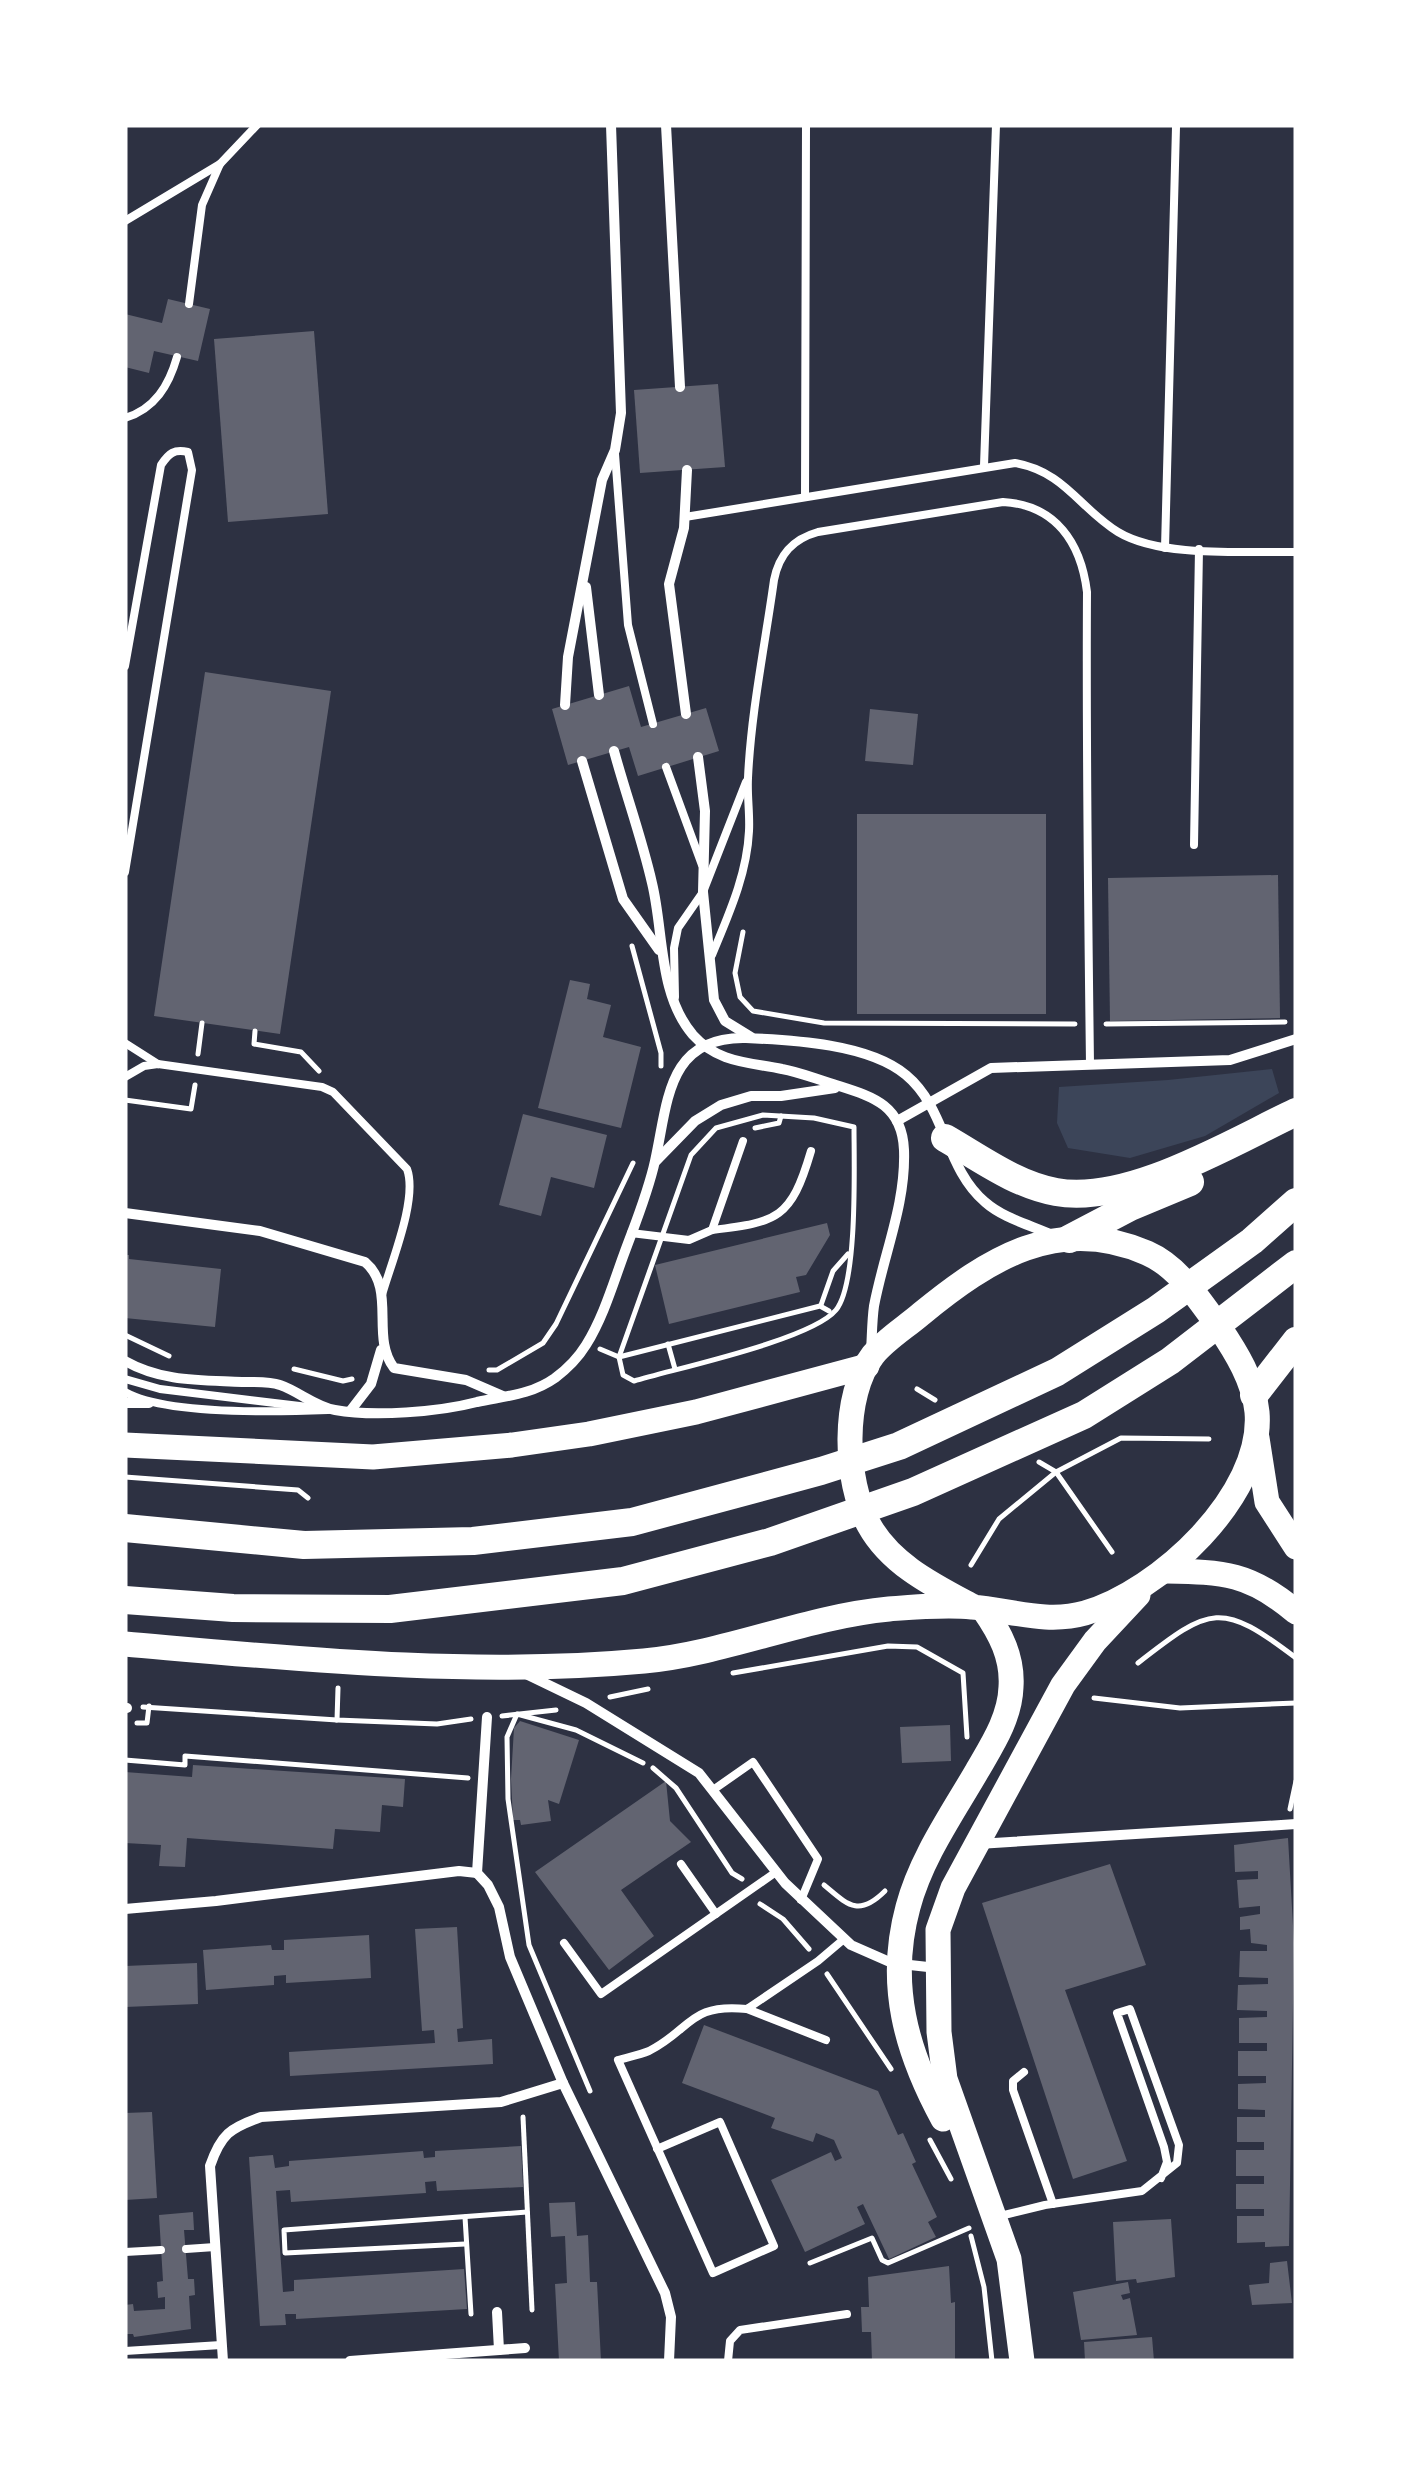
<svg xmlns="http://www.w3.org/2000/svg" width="1421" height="2486" font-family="'Noto Serif',serif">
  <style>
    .green { fill: #3c4559 }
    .building { fill: #626471 }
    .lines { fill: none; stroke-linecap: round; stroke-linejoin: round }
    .path { stroke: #fff; stroke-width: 5 }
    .service { stroke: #fff; stroke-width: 8 }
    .minor { stroke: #fff; stroke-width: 10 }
    .primary { stroke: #fff; stroke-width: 25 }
    .motorway { stroke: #fff; stroke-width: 28 }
  </style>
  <rect width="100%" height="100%" fill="#2d3142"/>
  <path class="green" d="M1272 1069 1279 1093 1205 1136 1130 1158 1068 1148 1057 1123 1059 1087 1168 1080Z"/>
  <g class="building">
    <path d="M168 299 210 309 198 361 154 351 149 373 125 367V314L162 323Z"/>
    <path d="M314 331 328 514 228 522 214 339Z"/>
    <path d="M718 384 725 467 640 473 634 390Z"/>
    <path d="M205 672 331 691 280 1034 154 1016Z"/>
    <path d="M629 686 641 727 706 708 719 751 638 776 629 747 568 765 552 709Z"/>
    <path d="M870 709 918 714 913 765 865 761Z"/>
    <rect x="857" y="814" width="189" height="200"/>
    <path d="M1278 875 1280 1018 1110 1021 1108 878Z"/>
    <path d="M570 980 590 984 587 999 611 1005 603 1037 641 1047 621 1128 538 1108Z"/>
    <path d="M523 1114 607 1135 594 1188 551 1177 541 1216 499 1205Z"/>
    <path d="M827 1223 830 1235 806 1275 796 1277 800 1292 669 1324 655 1265Z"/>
    <path d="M125 1255H129V1259L221 1269 215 1327 125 1318Z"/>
    <path d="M520 1721 579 1740 559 1804 548 1800 551 1821 521 1825 520 1820H513L511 1779 514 1728Z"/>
    <path d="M950 1725 951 1761 902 1763 900 1727Z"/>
    <path d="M193 1765 405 1779 403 1807 382 1805 380 1832 335 1829 333 1849 187 1838 185 1867 159 1866 161 1845 125 1843V1772L192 1777Z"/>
    <path d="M666 1781 670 1821 691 1842 621 1890 654 1936 609 1970 535 1872Z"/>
    <path d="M1288 1838 1294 1943 1289 2246 1265 2247V2242L1237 2243V2216H1264V2209H1236V2184H1264V2176H1236V2150H1264V2142H1237V2117H1265V2110L1238 2109V2084L1266 2083V2076H1238V2051H1267V2043H1239V2018L1267 2017V2011L1237 2010 1238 1985 1268 1984V1978L1239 1977 1240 1951H1267V1945L1251 1943 1250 1929 1240 1930V1917L1260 1914V1906L1239 1908 1237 1880 1258 1879V1871L1235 1872 1234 1845Z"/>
    <path d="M1110 1864 1146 1965 1065 1990 1127 2161 1073 2179 982 1903Z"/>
    <path d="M457 1927 463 2028 457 2029 458 2042 492 2039 493 2064 290 2076 289 2052 435 2043 434 2030 422 2031 415 1929Z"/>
    <path d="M369 1935 371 1978 286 1983V1975L274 1976V1985L206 1990 203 1950 271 1945 272 1950H284V1940Z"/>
    <path d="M197 1963 198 2004 125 2007V1966Z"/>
    <path d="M704 2025 878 2091 898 2135 903 2133 916 2162 912 2164 937 2217 928 2222 936 2237 889 2259 863 2204 857 2207 865 2224 805 2252 771 2180 831 2152 835 2161 842 2158 834 2140 816 2133 813 2142 771 2128 775 2118 682 2083Z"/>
    <path d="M152 2112 157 2198 125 2200V2113Z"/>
    <path d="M521 2146 523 2187 437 2191 436 2181 425 2182 426 2193 291 2202 290 2190 276 2191 283 2292 294 2291V2280L464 2269 467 2309 296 2319V2314H285L286 2325 260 2326 249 2157 273 2155 275 2168 289 2166V2161L423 2151 424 2158 435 2157V2151Z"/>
    <path d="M575 2202 577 2236 588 2235 590 2282H597L601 2361H559L555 2284 567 2283 565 2236 551 2237 549 2203Z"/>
    <path d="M193 2212 194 2230H184L188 2279H194L195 2295 189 2296 191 2329 134 2337 133 2334H125V2305L133 2304 134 2311 165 2309V2297L158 2298 157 2282 163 2281 159 2215Z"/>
    <path d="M1171 2219 1175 2277 1137 2283 1136 2279 1116 2281 1113 2222Z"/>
    <path d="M1287 2261 1292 2303 1252 2305 1249 2285 1269 2283 1270 2263Z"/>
    <path d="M949 2266 951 2303 955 2302V2361H872L871 2332H862L861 2307H869L868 2277Z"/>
    <path d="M1128 2282 1130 2293 1121 2295 1123 2300 1130 2298 1137 2335 1081 2340 1073 2292Z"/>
    <path d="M1152 2337 1154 2361H1085L1084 2342Z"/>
  </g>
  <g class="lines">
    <g class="path">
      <path d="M743 932 735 973 740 997 753 1011 824 1023 1075 1024"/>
      <path d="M632 946 661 1053V1066"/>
      <path d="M1106 1024 1285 1022"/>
      <path d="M255 1031 254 1044 301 1052 319 1071"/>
      <path d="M198 1054 202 1023"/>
      <path d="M125 1100 191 1109 195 1085"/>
      <path d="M763 1115 814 1118 854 1127C854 1165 858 1283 836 1310 811 1340 677 1368 634 1381L623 1375 619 1357 691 1155 716 1128Z"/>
      <path d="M755 1128 779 1123 781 1116"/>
      <path d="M821 1305 833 1271 848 1254"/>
      <path d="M125 1335 169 1356"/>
      <path d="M668 1344 675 1369"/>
      <path d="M600 1349 619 1357 820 1306 829 1311"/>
      <path d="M294 1369 343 1381 352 1379"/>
      <path d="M489 1370H497L543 1343 556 1324 633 1163"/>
      <path d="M917 1389 935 1400"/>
      <path d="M1039 1462 1056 1472 1112 1552"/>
      <path d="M125 1477 298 1490 308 1498"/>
      <path d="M971 1565 999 1519 1056 1472 1121 1438 1209 1439"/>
      <path d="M1138 1663C1211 1606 1221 1601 1296 1658"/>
      <path d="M733 1673 888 1646 917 1647 963 1673 967 1737"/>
      <path d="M610 1697 648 1689"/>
      <path d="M1094 1698 1180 1708 1296 1703"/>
      <path d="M143 1707 337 1720 437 1724 471 1719"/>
      <path d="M502 1716 556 1710"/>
      <path d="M337 1720 338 1688"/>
      <path d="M137 1723H147L149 1706"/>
      <path d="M125 1760 185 1765V1756L468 1778"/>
      <path d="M653 1768 676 1788 732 1873 742 1879"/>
      <path d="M1290 1809 1296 1781"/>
      <path d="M824 1885C847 1904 858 1918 885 1891"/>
      <path d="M760 1904 783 1919 809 1949"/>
      <path d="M827 1974 891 2069"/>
      <path d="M590 2091 529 1945 508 1799 507 1737 517 1714 576 1730 643 1763"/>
      <path d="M523 2117 532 2310"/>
      <path d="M930 2140 951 2179"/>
      <path d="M465 2217 471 2314"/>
      <path d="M971 2236 984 2287 992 2361"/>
      <path d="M465 2244 285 2253 284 2230 527 2212"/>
      <path d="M810 2263 872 2238 882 2260 888 2263 969 2228"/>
    </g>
    <g class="service">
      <path d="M125 221 220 164"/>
      <path d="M189 304 202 205 220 164 257 125"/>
      <path d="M125 418C155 409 169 385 177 357"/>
      <path d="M615 454 628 625 653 724"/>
      <path d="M984 466 996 125"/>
      <path d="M805 497 806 125"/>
      <path d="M685 517 1015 463C1065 472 1079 508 1118 532 1161 558 1245 551 1296 552"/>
      <path d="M1165 548 1176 127"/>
      <path d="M125 666 161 465C169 453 174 449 188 452L192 470 125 872"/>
      <path d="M666 767 702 865"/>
      <path d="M1194 845 1199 549"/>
      <path d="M712 955C728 916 747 875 749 831 750 814 747 796 748 778 751 712 765 645 774 580 779 554 793 539 818 532L1003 502C1056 505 1081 543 1087 592 1086 750 1088 907 1090 1064"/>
      <path d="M675 997 674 948 678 928 703 892 746 782"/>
      <path d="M125 1043 158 1064"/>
      <path d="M125 1077 144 1066 158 1064 322 1087 333 1092 407 1169C418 1199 391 1263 382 1295"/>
      <path d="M712 1230C778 1222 791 1219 811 1151"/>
      <path d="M631 1233 689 1240 712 1230 743 1141"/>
      <path d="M125 1379 160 1389 308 1407"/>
      <path d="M125 1392C166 1415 279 1412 328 1410"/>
      <path d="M713 1790 753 1762 818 1859 801 1900"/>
      <path d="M681 1864 716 1914"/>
      <path d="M564 1943 601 1994 776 1872"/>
      <path d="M747 2009 826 2040"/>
      <path d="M1024 2072 1013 2081V2090L1053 2204"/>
      <path d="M657 2149 720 2122 774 2246 713 2273 618 2060C628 2057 639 2055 649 2051 692 2029 689 2003 747 2009L818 1961 844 1939"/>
      <path d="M1000 2216 1045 2205 1142 2191 1177 2163 1179 2145 1130 2009 1117 2013 1164 2147 1167 2162 1161 2178"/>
      <path d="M186 2249 215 2247"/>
      <path d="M125 2252 161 2250"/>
      <path d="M125 2351 221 2345"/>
      <path d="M728 2361 730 2341 740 2330 847 2314"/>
    </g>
    <g class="minor">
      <path d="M666 125 680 387"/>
      <path d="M586 587 599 695"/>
      <path d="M565 705 568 657 602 480 615 450 621 413 611 125"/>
      <path d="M686 714 669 584 684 528 687 470"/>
      <path d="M614 751C626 795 642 839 652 883 664 932 658 994 693 1035 718 1063 748 1062 782 1069 799 1072 816 1079 833 1084 870 1096 902 1103 904 1150 906 1204 884 1253 874 1306 872 1320 872 1336 871 1351"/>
      <path d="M698 757 705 811 703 892 714 1000 725 1021 751 1037"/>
      <path d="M582 761 623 899 659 950"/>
      <path d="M897 1121 991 1068 1230 1060 1296 1039"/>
      <path d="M656 1161 695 1121 721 1105 751 1096H781L835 1088"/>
      <path d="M125 1213 260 1231 365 1262C397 1289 370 1337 394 1368L466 1380 503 1396"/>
      <path d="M125 1361C162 1382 201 1380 242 1382 254 1382 269 1381 280 1385 298 1391 316 1407 335 1410 374 1417 439 1412 477 1402 505 1396 531 1395 555 1378 567 1369 578 1358 586 1345 603 1318 613 1284 624 1254 635 1224 648 1193 655 1161 668 1104 666 1036 746 1038 794 1040 869 1044 906 1075 946 1108 945 1168 985 1202 1003 1218 1030 1225 1052 1235"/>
      <path d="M125 1403H149"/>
      <path d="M351 1410 371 1384 381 1350"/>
      <path d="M528 1675 586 1703 699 1773 785 1883 851 1945 892 1963 937 1968"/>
      <path d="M125 1708H127"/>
      <path d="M487 1717 477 1873 488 1885 499 1907 510 1957 563 2083 665 2293 671 2317 669 2361"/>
      <path d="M978 1844 1296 1824"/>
      <path d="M125 1909 216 1901 459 1871 477 1873"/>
      <path d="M497 2312 499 2350"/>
      <path d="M223 2361 210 2166C221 2134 230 2128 261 2117L501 2102 563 2083"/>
      <path d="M350 2361 525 2348"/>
    </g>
    <g class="primary">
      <path d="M1257 1438 1267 1502 1296 1547"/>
      <path d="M125 1445 373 1457 512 1445 589 1434 696 1412 867 1366"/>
      <path d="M1166 1571C1224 1572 1250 1573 1296 1612"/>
      <path d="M125 1644C298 1659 471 1677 644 1661 727 1653 805 1617 889 1609 915 1607 946 1604 972 1607 1010 1610 1046 1624 1085 1613 1159 1592 1264 1495 1257 1412 1254 1381 1236 1352 1219 1327 1199 1300 1179 1267 1147 1253 1058 1214 988 1259 921 1314 906 1327 886 1339 873 1355 842 1395 844 1481 869 1525 891 1565 935 1586 974 1607"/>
      <path d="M943 2119C906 2051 887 1984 908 1907 921 1858 952 1814 977 1771 992 1745 1010 1718 1011 1687 1013 1657 1000 1633 984 1610"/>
      <path d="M1022 2361 1009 2259 945 2079 939 2032 938 1930 953 1888 1063 1685 1095 1641 1138 1595"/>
    </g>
    <g class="motorway">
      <path d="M945 1138C980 1158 1016 1185 1056 1192 1129 1205 1232 1142 1296 1112"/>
      <path d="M1069 1239 1130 1207 1190 1182"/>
      <path d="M1254 1395 1296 1341"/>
      <path d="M125 1528 304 1545 473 1541 632 1522 821 1471 899 1446 1057 1372 1156 1310 1252 1241 1296 1202"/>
      <path d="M125 1600 233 1608 390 1609 623 1581 770 1542 913 1492 1084 1415 1170 1361 1296 1264"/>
    </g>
  </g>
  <rect width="1421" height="2486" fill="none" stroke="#ffffff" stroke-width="255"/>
</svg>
